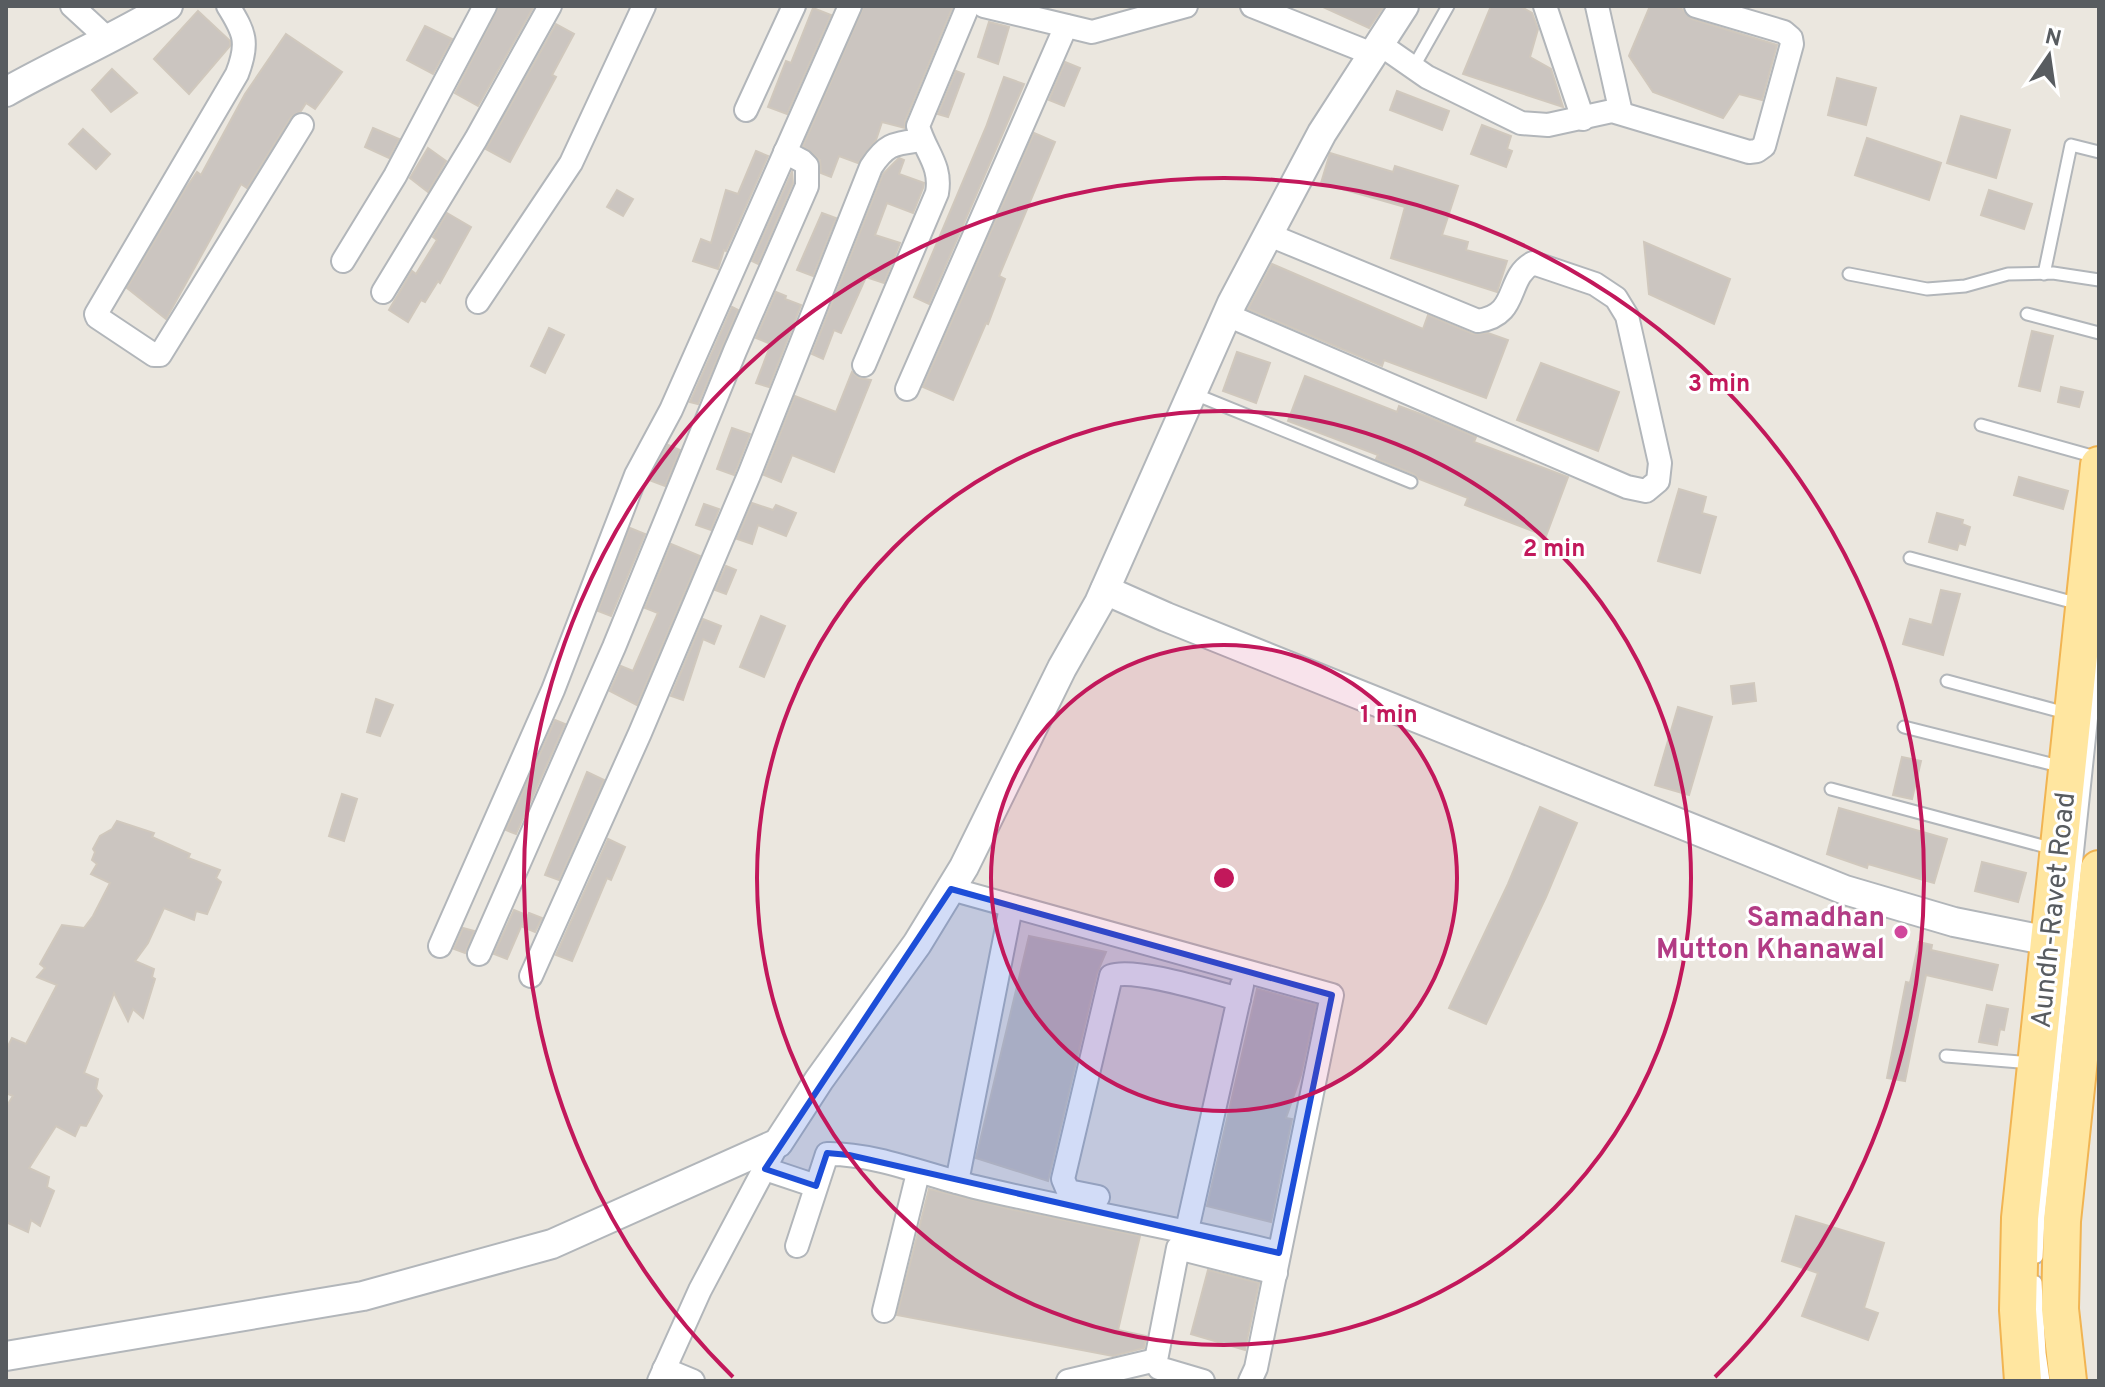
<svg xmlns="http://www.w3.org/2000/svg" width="2105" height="1387" font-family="Overpass,sans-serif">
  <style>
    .building { fill: #cbc5c0; stroke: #d0c8bd; stroke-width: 2 }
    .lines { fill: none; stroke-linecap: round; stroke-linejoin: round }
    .service-casing { stroke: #b2b6ba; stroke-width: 15 }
    .minor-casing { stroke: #b2b6ba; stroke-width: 26 }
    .tertiary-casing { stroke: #b2b6ba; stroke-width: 32 }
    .primary-casing { stroke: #f1b452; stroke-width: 40 }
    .service { stroke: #fff; stroke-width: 11 }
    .minor { stroke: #fff; stroke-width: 22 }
    .tertiary { stroke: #fff; stroke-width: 28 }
    .primary { stroke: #ffe6a0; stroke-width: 36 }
    .marked { fill: #1d4ed8; fill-opacity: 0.2; stroke: #1d4ed8; stroke-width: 6; stroke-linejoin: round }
    .ring { fill: none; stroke: #c2185b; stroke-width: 4 }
    .hotel-dot { fill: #d1479c; stroke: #fff; stroke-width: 3 }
    .labels { text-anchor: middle; stroke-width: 6; stroke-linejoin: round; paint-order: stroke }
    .street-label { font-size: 28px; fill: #585c60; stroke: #fff }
    .hotel-label { font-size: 28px; font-weight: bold; fill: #b23c85; stroke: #fff; text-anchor: end }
    .centre { fill: #c2185b; stroke: #fff; stroke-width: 4 }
    .ring-label { font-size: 24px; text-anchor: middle; font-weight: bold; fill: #c2185b; stroke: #fff; stroke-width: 6; stroke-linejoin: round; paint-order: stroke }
  </style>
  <rect width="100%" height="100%" fill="#ebe7df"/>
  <g class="building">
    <path d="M499 6H534L478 106 455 93Z"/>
    <path d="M864 6H953L905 121V128L882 122 876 140 858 163 839 156 831 177 821 173 820 160 803 146Z"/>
    <path d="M1321 6H1384L1369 28Z"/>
    <path d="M1491 6H1520L1532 13 1538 29 1530 57 1551 69 1563 107 1463 74Z"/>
    <path d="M1650 6H1673L1682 9 1692 19 1777 45 1762 100 1739 94 1723 118 1653 92 1629 56Z"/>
    <path d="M813 8 831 15 787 114 768 107 786 61 791 63Z"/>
    <path d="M198 11 230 41V46L189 94 154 59Z"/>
    <path d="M989 22 1009 27 998 64 978 57Z"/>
    <path d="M556 24 574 34 552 75 556 77 510 162 486 149Z"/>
    <path d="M425 26 452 39 433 74 407 60Z"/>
    <path d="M286 34 342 72 315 109 306 103 301 111 291 117 247 188 241 184 166 319 127 288 184 191 197 172 201 175 245 94Z"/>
    <path d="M1065 62 1080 68 1064 106 1049 100Z"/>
    <path d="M112 69 137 93 111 112 92 90Z"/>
    <path d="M956 71 964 74 948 117 938 114Z"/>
    <path d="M1004 77 1024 84 929 304 914 297 986 127Z"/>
    <path d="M1837 78 1876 88 1866 125 1828 115Z"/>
    <path d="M1397 91 1449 111 1442 130 1390 110Z"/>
    <path d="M1961 116 2010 130 1996 178 1947 163Z"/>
    <path d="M1482 125 1511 136 1507 149 1512 151 1506 167 1471 154Z"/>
    <path d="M373 128 399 139 389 158 365 147Z"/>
    <path d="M83 129 110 154 96 169 69 144Z"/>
    <path d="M1034 133 1055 142 999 276 1005 279 988 324 986 323 953 400 923 387Z"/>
    <path d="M1867 138 1941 163 1929 200 1855 175Z"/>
    <path d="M428 148 446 161 428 192 410 178Z"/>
    <path d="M756 151 768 156 726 251 724 250 718 269 693 261 701 239 711 243 726 190 738 194Z"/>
    <path d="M1330 153 1393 172 1395 166 1458 186 1442 235 1468 242 1466 250 1507 261 1497 292 1391 258 1405 207 1321 183Z"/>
    <path d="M899 158 904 160 899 174 924 183 923 188 913 213 887 203 875 235 900 243 884 283 866 277 841 333 834 330 823 359 812 354 883 174Z"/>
    <path d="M792 172 793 183 758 264 752 261Z"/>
    <path d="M617 190 633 199 623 216 607 207Z"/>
    <path d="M1989 190 2032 204 2024 229 1981 215Z"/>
    <path d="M447 213 471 227 440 283 438 281 425 302 421 300 408 322 389 310 412 271 416 274 437 240 433 237Z"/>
    <path d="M822 213 836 218 813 276 797 270Z"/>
    <path d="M1644 242 1730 279 1714 324 1649 294Z"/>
    <path d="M1272 264 1423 329 1428 315 1473 334 1488 333 1508 340 1486 398 1384 360 1382 366 1248 309Z"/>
    <path d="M776 292 786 296 785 299 801 305 769 387 756 383 771 344 756 338Z"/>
    <path d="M732 307 738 310 698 404 690 402Z"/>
    <path d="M549 328 564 335 545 373 531 366Z"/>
    <path d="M2032 331 2053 336 2040 391 2019 386Z"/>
    <path d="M1237 352 1270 363 1256 403 1223 391Z"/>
    <path d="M1541 363 1619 392 1598 451 1517 420Z"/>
    <path d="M852 372 859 378 871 380 834 472 792 455 781 482 764 475 795 396 836 412Z"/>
    <path d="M1305 376 1397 412 1399 406 1426 416 1476 437 1474 442 1568 477 1546 536 1465 505 1468 498 1419 479 1414 474 1376 459 1378 455 1288 421Z"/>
    <path d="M2061 387 2083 392 2079 407 2058 402Z"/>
    <path d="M732 428 750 434 734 475 717 469Z"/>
    <path d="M668 445 680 450 665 486 649 480Z"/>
    <path d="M2019 477 2068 491 2063 509 2014 495Z"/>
    <path d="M1679 489 1706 497 1702 513 1716 517 1700 573 1658 561Z"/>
    <path d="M752 503 773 510 776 505 796 513 786 536 758 525 752 544 737 539Z"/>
    <path d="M704 504 719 509 711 530 696 525Z"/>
    <path d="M1937 513 1963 520 1962 524 1970 527 1965 545 1959 543 1957 550 1929 542Z"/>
    <path d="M630 528 645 534 611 616 598 611Z"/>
    <path d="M671 544 700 556 637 705 610 691 621 666 633 671 658 613 645 608Z"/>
    <path d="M726 566 736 570 726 594 715 590Z"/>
    <path d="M1941 590 1960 594 1943 655 1903 644 1910 619 1932 625Z"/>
    <path d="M761 616 785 626 764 677 740 667Z"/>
    <path d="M703 619 721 626 714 644 703 639 683 700 671 696Z"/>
    <path d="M1754 683 1756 701 1733 704 1731 686Z"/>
    <path d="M376 699 393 705 380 736 367 732Z"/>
    <path d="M1678 707 1712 717 1689 795 1655 785Z"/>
    <path d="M555 720 565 724 516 834 506 830Z"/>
    <path d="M1902 757 1921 761 1912 799 1893 795Z"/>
    <path d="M587 772 604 780 559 880 545 875Z"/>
    <path d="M342 794 357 799 344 841 329 836Z"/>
    <path d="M1540 807 1577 823 1546 897 1486 1024 1449 1008 1508 884Z"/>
    <path d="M1839 808 1947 839 1934 883 1868 864 1867 868 1827 854Z"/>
    <path d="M117 821 154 833 152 837 190 854 188 858 220 870 216 878 221 882 207 914 196 911 194 920 164 908 148 943 135 961 154 969 152 977 155 979 143 1018 133 1009 128 1021 114 993 84 1073 98 1079 96 1089 102 1096 86 1126 80 1125 75 1136 56 1126 29 1168 49 1177 47 1187 54 1191 40 1226 31 1220 28 1232 6 1222V1107L13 1096 6 1093V1050L12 1038 26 1044 57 985 37 977 45 968 40 964 62 925 84 928 93 916 110 883 91 874 97 864 92 860 95 852 93 849 100 836 112 829Z"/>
    <path d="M608 839 625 847 611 880 607 878 572 961 556 955Z"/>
    <path d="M1982 862 2026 873 2018 902 1975 891Z"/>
    <path d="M514 910 526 915 507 959 494 954Z"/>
    <path d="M529 913 542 918 535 932 523 927Z"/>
    <path d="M463 928 474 931 465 953 454 949Z"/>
    <path d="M1029 936 1106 952 1097 973 1048 1181 976 1158Z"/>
    <path d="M1919 942 1932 945 1931 950 1998 965 1992 990 1926 975 1905 1081 1887 1078 1906 982 1910 983Z"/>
    <path d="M1257 989 1316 1005 1301 1075 1286 1118 1292 1119 1271 1222 1207 1206Z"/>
    <path d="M1987 1005 2008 1009 2004 1030 2000 1029 1997 1045 1979 1042Z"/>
    <path d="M929 1189 1010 1209 1140 1236 1118 1330 1146 1336 1144 1348 1113 1356 897 1315Z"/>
    <path d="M1796 1216 1884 1243 1864 1308 1878 1313 1868 1340 1802 1316 1818 1273 1782 1261Z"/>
    <path d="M1208 1270 1259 1283 1245 1350 1191 1334Z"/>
  </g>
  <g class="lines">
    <defs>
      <g id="service">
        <path d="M1413 68 1448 6"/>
        <path d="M1849 274 1927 289 1965 286 2008 274 2053 273 2099 280"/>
        <path d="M2044 274 2071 145 2099 152"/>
        <path d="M2027 314 2099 333"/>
        <path d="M1192 393 1411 482"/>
        <path d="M1981 425 2099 458"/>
        <path d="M1910 558 2079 604"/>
        <path d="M1947 681 2066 713"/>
        <path d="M1904 727 2063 767"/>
        <path d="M1831 789 2054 849"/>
        <path d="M1946 1056 2032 1063"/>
        <path d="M2037 1257 2039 1219 2099 647"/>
        <path d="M2036 1282 2040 1353 2044 1381"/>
      </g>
      <g id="minor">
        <path d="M72 6 109 40"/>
        <path d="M228 6C245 33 249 43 237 74L96 314 97 317 154 355H160L302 125"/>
        <path d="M984 6 1092 32 1186 6"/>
        <path d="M1252 6 1375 55"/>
        <path d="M1545 6 1583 119"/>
        <path d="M1597 6 1621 113"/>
        <path d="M1381 45 1427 77 1521 123 1548 125 1612 111 1749 152 1757 151 1764 146 1792 44 1791 38 1784 32 1696 6"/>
        <path d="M746 110 794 6"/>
        <path d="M343 261 395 176 485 6"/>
        <path d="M383 292 476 139 550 6"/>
        <path d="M478 302 571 163 644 6"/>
        <path d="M1227 315 1627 487 1646 491 1658 481 1660 463 1627 316 1616 298 1595 284 1533 263C1505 278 1520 315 1478 321L1267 234"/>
        <path d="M864 365 937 193C942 165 925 152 918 126L968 6"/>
        <path d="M907 389 1066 26"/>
        <path d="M951 889 1332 995 1256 1368 1250 1381"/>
        <path d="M440 946 553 690 636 475 671 410 850 6"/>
        <path d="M479 954 614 647 735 351 807 186V166L802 161 785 152"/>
        <path d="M531 976 640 733 749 475 871 167C887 143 894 144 922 140"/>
        <path d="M765 1169 816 1186"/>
        <path d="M957 1182 1011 907"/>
        <path d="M1098 1197 1068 1191 1063 1179 1111 976C1134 967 1212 992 1239 999"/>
        <path d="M1187 1230 1242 985"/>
        <path d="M797 1246 827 1154C874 1153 929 1176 975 1187 1076 1211 1179 1228 1279 1253"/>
        <path d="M884 1311 918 1173"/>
        <path d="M664 1369 693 1381"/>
        <path d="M659 1381 700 1290 778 1143"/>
        <path d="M1068 1381 1156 1360"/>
        <path d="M1203 1381 1159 1368 1156 1360 1178 1248 1276 1273"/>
      </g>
      <g id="tertiary">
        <path d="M6 92C59 62 115 38 168 6"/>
        <path d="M1105 590 1166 617 1845 890 1954 922 2049 941"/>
        <path d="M6 1356 363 1296 552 1244 778 1143 819 1080 917 944 964 867 1062 668 1099 603 1232 303 1322 133 1404 6"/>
      </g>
      <g id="primary">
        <path d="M2023 1381 2018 1310 2020 1218 2099 465"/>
        <path d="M2068 1381 2060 1309 2062 1221 2099 869"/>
      </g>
    </defs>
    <use href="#service" class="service-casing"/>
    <use href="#minor" class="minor-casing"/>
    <use href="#tertiary" class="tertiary-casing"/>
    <use href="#primary" class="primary-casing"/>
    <use href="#service" class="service"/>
    <use href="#minor" class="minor"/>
    <use href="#tertiary" class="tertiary"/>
    <use href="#primary" class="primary"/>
  </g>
  <path class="marked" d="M951 889 1332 995 1279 1253 849 1155 827 1153 816 1186 765 1169Z"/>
  <circle cx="1224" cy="878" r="233" fill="#c2185b" fill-opacity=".12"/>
  <g class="ring">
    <circle cx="1224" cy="878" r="233"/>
    <circle cx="1224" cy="878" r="467"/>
    <path d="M733 1377A700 700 0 1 1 1715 1377"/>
  </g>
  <circle class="hotel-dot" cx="1901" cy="932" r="8"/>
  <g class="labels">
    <g class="street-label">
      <text transform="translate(2052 910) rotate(-84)" y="10">Aundh-Ravet Road</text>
    </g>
    <g class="hotel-label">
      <text x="1885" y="926">Samadhan<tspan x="1885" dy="32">Mutton Khanawal</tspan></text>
    </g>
  </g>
  <circle cx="1224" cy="878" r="12" class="centre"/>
  <g class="ring-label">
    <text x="1719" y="391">3 min</text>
    <text x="1554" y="556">2 min</text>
    <text x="1389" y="722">1 min</text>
  </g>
  <rect width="2105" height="1387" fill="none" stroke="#585c60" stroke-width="16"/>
  <g transform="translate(2049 56) rotate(13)" stroke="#ffffff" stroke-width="6" paint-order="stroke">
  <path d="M0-6L14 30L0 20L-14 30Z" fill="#585c60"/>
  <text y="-12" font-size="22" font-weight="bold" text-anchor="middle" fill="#585c60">N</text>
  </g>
</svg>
